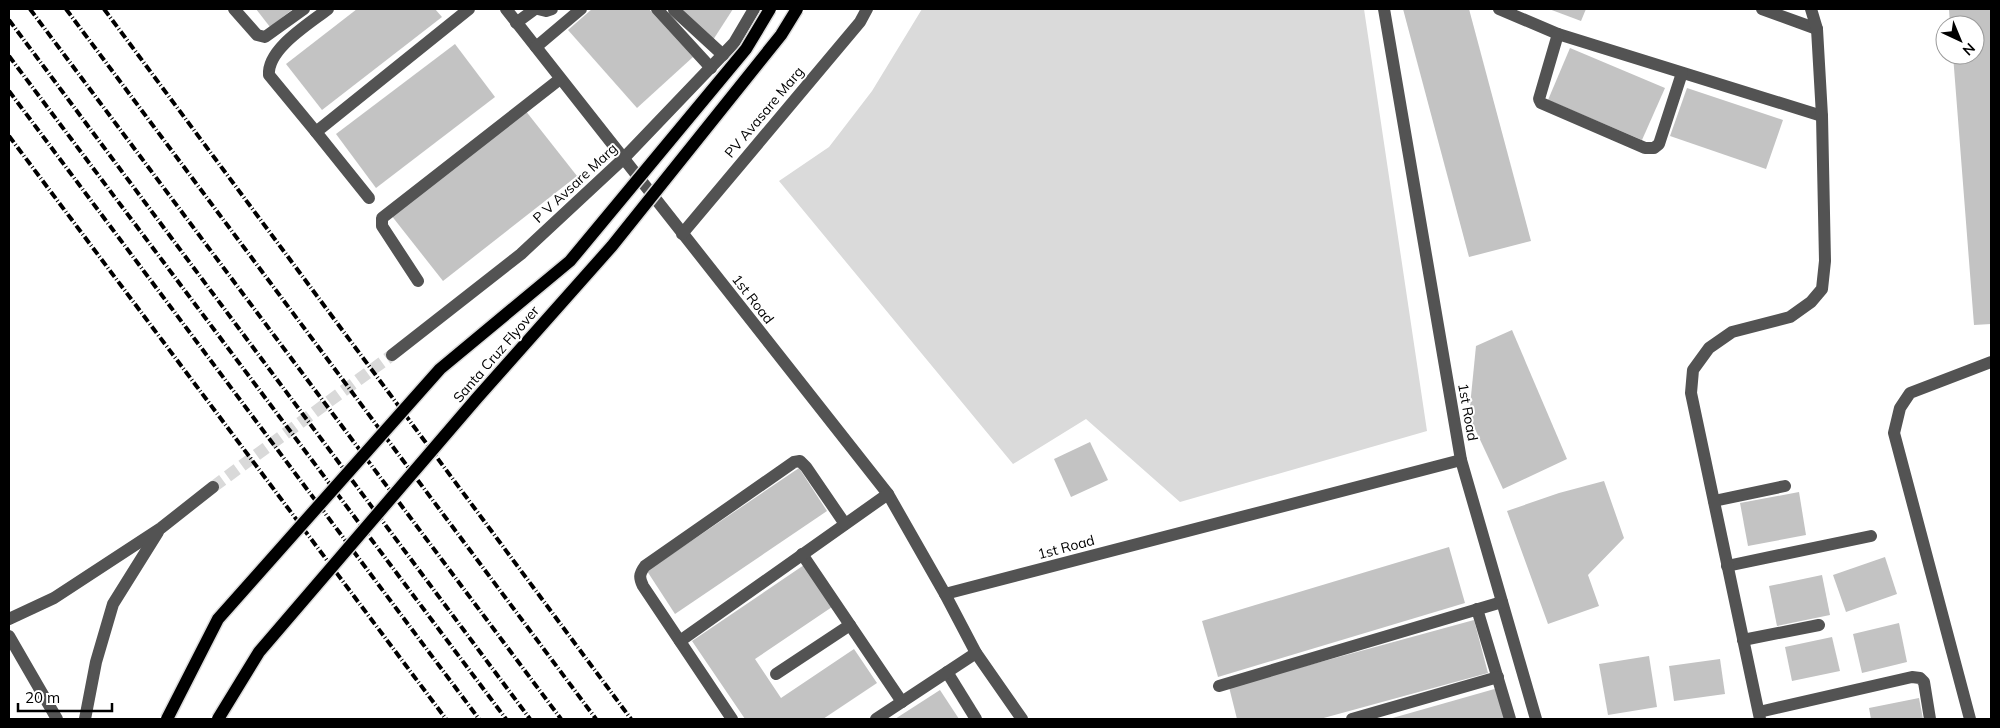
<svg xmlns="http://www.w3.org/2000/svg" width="2000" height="728" font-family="Mulish,sans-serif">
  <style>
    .green { fill: #dadada }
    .building { fill: #c3c3c3 }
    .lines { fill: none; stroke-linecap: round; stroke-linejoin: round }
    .minor-tunnel { stroke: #d9d9d9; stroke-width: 12; stroke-dasharray: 12 6; stroke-linecap: butt }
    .minor { stroke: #535353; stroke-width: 12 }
    .rail { stroke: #000; stroke-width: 4; stroke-dasharray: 8 2.5 1 2.5; stroke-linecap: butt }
    .major-bridge-casing { stroke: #dbdbdb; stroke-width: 15; stroke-linecap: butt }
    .major-bridge { stroke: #000; stroke-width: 12 }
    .labels { text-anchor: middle; stroke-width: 4; stroke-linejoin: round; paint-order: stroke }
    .street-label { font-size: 14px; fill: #000; stroke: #fff }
  </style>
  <rect width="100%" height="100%" fill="#fff"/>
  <path class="green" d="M922 9H1364L1427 431 1180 502 1086 419 1013 464 779 181 829 147 872 91Z"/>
  <g class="building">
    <path d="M256 9H293L270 27Z"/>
    <path d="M357 9H435L442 17 322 110 286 64Z"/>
    <path d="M592 9H649L693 57 637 108 568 30Z"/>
    <path d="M678 9H733L713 40Z"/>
    <path d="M1403 9H1469L1531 241 1469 257Z"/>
    <path d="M1549 9H1586L1581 21Z"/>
    <path d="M1949 9H1991V324L1974 325 1953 55H1975V25H1950Z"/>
    <path d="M455 44 495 97 376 188 336 134Z"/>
    <path d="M1570 48 1665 88 1642 140 1548 100Z"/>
    <path d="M1687 88 1783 120 1766 169 1670 136Z"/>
    <path d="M525 110 577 176 443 281 391 215Z"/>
    <path d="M1512 330 1567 459 1503 489 1469 416 1476 346Z"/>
    <path d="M1090 442 1108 480 1071 497 1054 459Z"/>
    <path d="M799 468 827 511 675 614 647 571Z"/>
    <path d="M1604 481 1624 538 1588 575 1599 606 1548 624 1507 511 1559 493Z"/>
    <path d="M1799 492 1806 535 1748 546 1740 503Z"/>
    <path d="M1449 547 1465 603 1218 677 1202 621Z"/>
    <path d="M1885 557 1897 594 1846 612 1833 575Z"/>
    <path d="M804 565 832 607 755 659 781 698 854 649 877 683 823 719H745L692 641Z"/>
    <path d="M1822 575 1830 615 1777 626 1769 586Z"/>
    <path d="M1474 620 1488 673 1320 719H1237L1229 687Z"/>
    <path d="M1899 623 1907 662 1862 673 1853 634Z"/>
    <path d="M1832 637 1840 671 1792 681 1785 647Z"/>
    <path d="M1649 656 1657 707 1608 715 1599 664Z"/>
    <path d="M1720 659 1725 694 1674 701 1669 666Z"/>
    <path d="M1498 688 1507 719H1389Z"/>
    <path d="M940 690 959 719H895Z"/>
    <path d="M1919 698 1923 719H1871L1869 708Z"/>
  </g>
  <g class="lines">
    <path class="minor-tunnel" d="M213 487 392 355"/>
    <g class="minor">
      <path d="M234 9 257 35 265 37 304 9"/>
      <path d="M506 9 888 494 945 594 1461 460 1384 9"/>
      <path d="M538 9 546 11 552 9"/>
      <path d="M657 9 711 68"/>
      <path d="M1499 9 1558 34 1822 116"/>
      <path d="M1762 9 1817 29"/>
      <path d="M674 10 723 55"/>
      <path d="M516 23 535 9"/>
      <path d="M1558 34 1539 99 1541 103 1645 148H1654L1659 144 1682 73"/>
      <path d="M536 47 581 9"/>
      <path d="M316 132 269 75C267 49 309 24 328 9"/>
      <path d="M369 198 316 132 469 9"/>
      <path d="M682 234 860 22 867 9"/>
      <path d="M418 281 382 226V218L560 79"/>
      <path d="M392 355 521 254 623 159 734 43 754 9"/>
      <path d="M1461 460 1536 719"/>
      <path d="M1714 501 1785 486"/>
      <path d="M802 554 902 702"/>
      <path d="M1727 566 1871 536"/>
      <path d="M945 594 976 653 1022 719"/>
      <path d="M1477 609 1510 719"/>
      <path d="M9 619 54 598 161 528 213 487"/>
      <path d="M9 636 57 719"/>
      <path d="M1743 640 1819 625"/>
      <path d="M680 641 888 494"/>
      <path d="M947 672 976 719"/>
      <path d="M776 674 850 625"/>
      <path d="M1219 686 1502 602"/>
      <path d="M1759 712 1912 677 1920 678 1924 682 1930 719"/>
      <path d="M85 719 96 662 113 604 158 532"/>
      <path d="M732 719 643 586C639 578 639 574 645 566L794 462 800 461 806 467 845 524"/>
      <path d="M876 719 976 653"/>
      <path d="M1352 719 1498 677"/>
      <path d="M1760 719 1691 393 1693 370 1709 348 1732 332 1790 317 1811 302 1822 289 1825 261 1822 116 1817 29 1811 9"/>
      <path d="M1970 719 1894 433 1900 408 1910 393 1991 362"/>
    </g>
    <g class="rail">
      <path d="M30 9 561 719"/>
      <path d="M66 9 596 719"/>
      <path d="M104 9 631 719"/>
      <path d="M9 20 530 719"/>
      <path d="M9 56 506 719"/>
      <path d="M9 91 479 719"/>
      <path d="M9 136 446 719"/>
    </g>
    <defs>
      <g id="major-bridge">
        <path d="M167 719 218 619 440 369 570 261 746 49 770 9"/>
        <path d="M218 719 259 652 477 398 612 246 781 35 797 9"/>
      </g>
    </defs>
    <use href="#major-bridge" class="major-bridge-casing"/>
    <use href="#major-bridge" class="major-bridge"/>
  </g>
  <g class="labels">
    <g class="street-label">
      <text transform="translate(764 112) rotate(-50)" y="5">PV Avasare Marg</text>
      <text transform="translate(575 183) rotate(-43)" y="5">P V Avsare Marg</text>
      <text transform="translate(753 299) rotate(52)" y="5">1st Road</text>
      <text transform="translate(496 354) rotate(-49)" y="5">Santa Cruz Flyover</text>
      <text transform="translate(1468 412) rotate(80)" y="5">1st Road</text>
      <text transform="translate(1066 547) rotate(-15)" y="5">1st Road</text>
    </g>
  </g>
  <rect width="2000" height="728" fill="none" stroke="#000000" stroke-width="20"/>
  <g transform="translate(1960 40) rotate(136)"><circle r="24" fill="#ffffff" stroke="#999999"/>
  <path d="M0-4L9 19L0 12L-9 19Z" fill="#000000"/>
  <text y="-8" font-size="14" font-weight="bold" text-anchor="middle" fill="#000000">N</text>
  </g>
  <path d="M18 703v8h94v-8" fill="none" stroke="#000000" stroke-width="2.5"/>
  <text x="25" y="703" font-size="15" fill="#000000" stroke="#ffffff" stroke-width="4" paint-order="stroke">20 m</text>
</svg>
